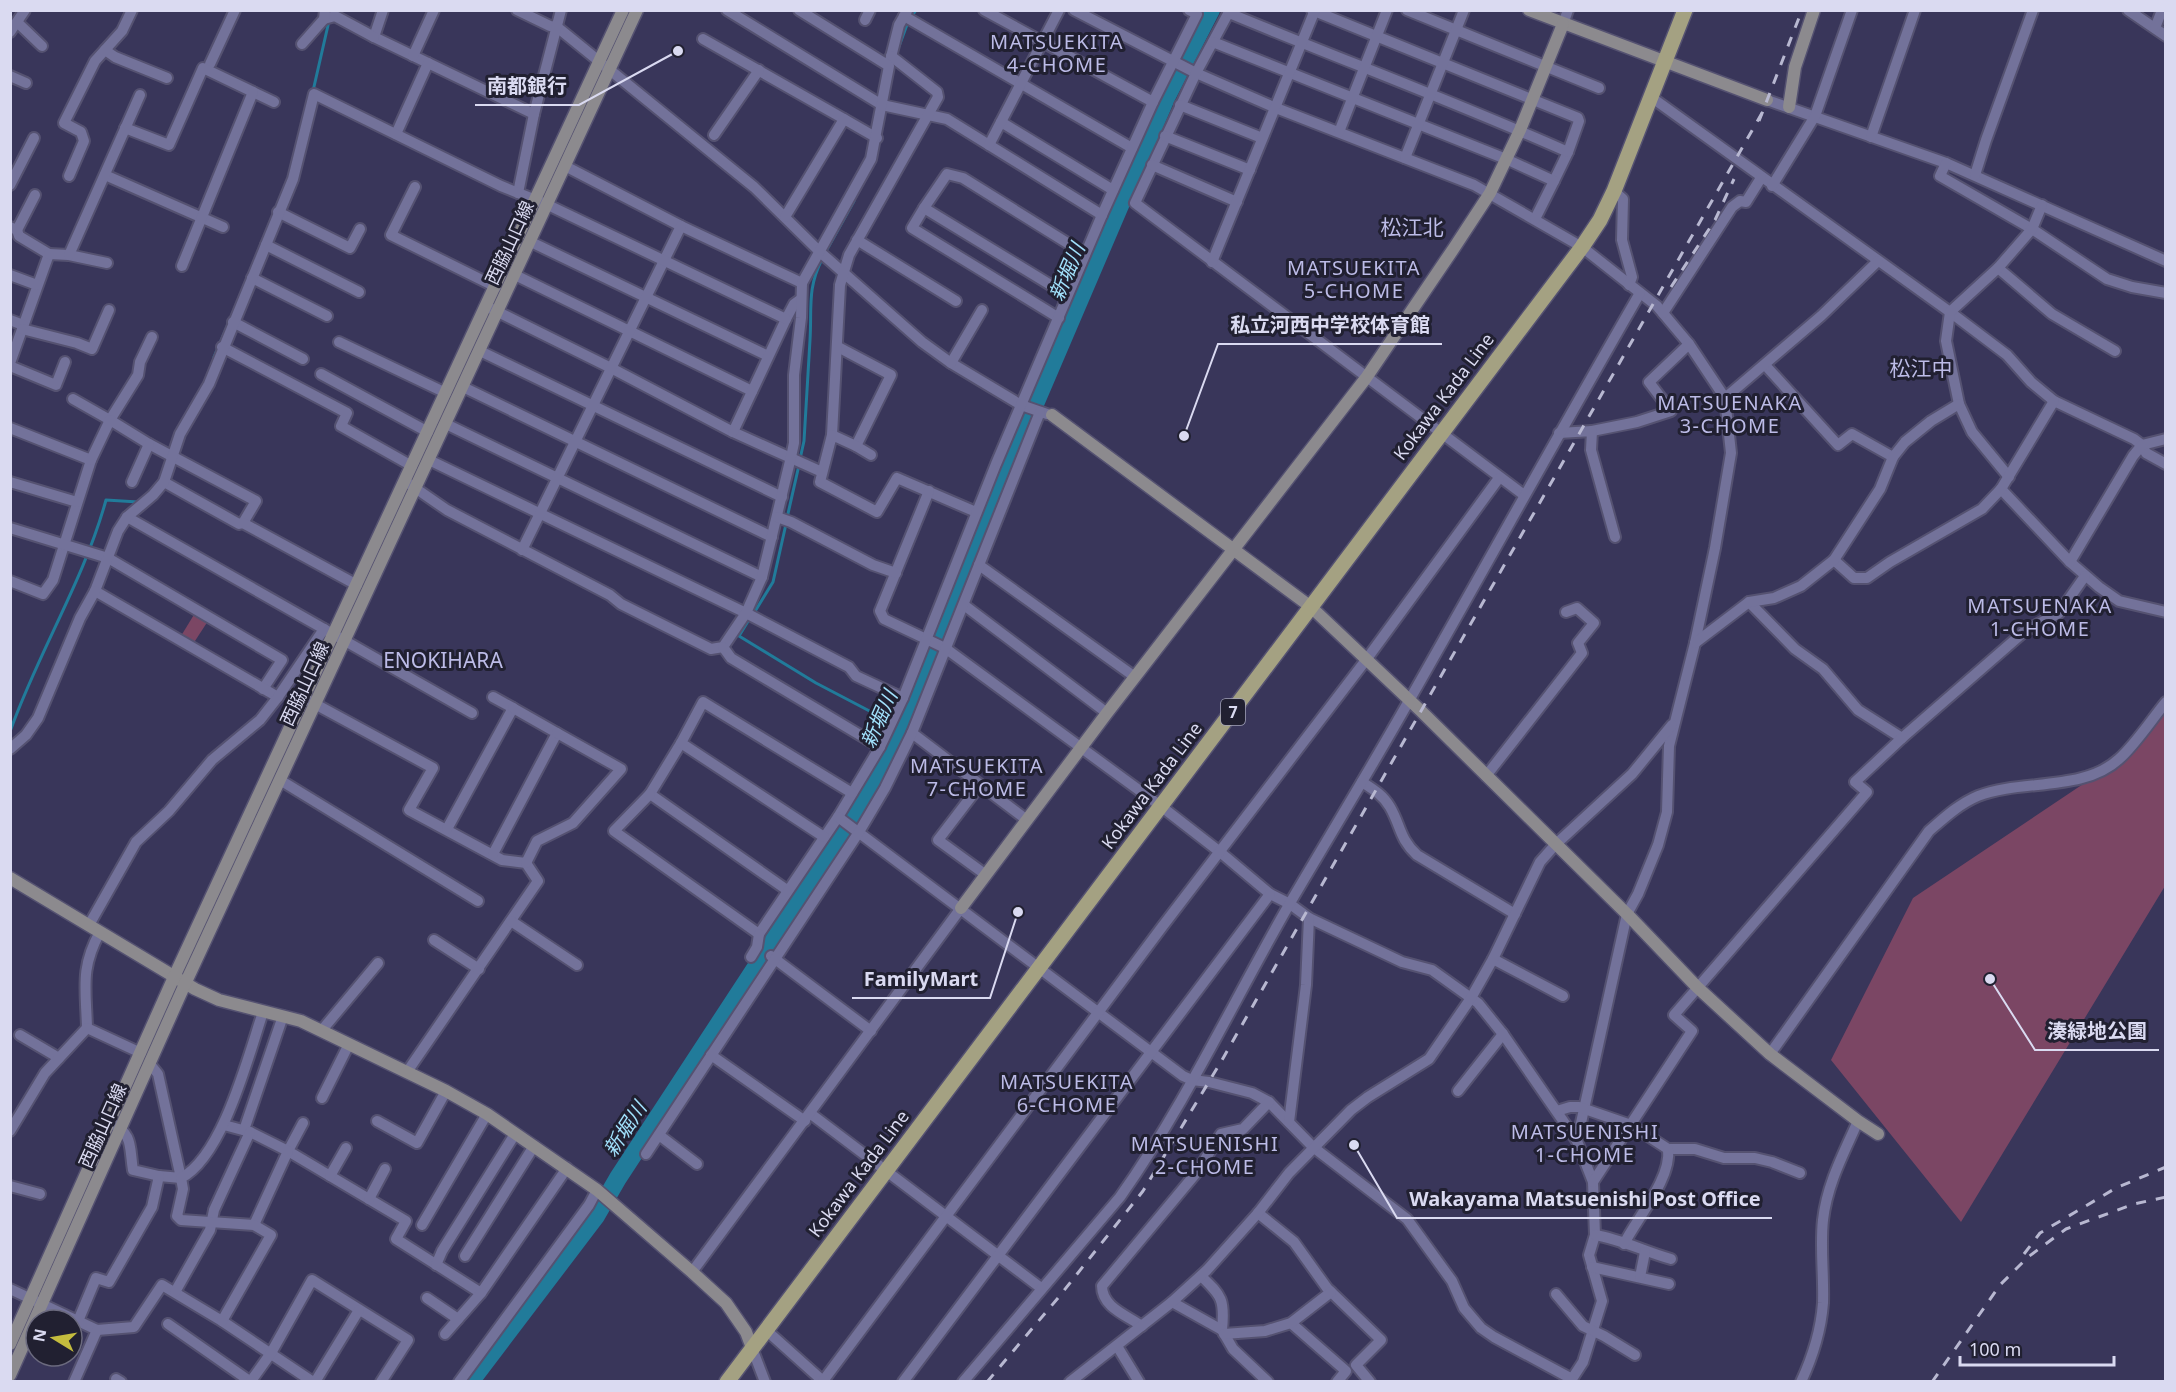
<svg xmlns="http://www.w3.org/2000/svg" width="2176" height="1392" font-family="'Noto Sans','Noto Sans JP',sans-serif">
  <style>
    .green { fill: #7b4664 }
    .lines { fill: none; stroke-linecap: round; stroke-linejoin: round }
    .stream { stroke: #217b9a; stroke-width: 3 }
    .river { stroke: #217b9a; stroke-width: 18 }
    .street-casing { stroke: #555271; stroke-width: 14 }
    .secondary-casing { stroke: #555271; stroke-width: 15 }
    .primary-casing { stroke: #555271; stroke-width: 18 }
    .street { stroke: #73729a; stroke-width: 10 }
    .secondary { stroke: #8c8a8e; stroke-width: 12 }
    .primary { stroke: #a4a182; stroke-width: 15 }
    .rail { stroke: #b8b8d1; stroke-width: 3; stroke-dasharray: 10 10; stroke-linecap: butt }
    .labels { text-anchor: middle; stroke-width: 6; stroke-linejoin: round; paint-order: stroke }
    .shield { fill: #212031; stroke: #a2a2b7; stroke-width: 1.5 }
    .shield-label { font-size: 16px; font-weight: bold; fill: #dadaf1 }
    .street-label { font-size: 18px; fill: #dadaf1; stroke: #212031 }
    .neighbourhood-label { font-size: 20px; letter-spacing: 1.5px; fill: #bcbbe7; stroke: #212031 }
    .water-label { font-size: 20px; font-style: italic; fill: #a2e2fd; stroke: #212031 }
    .quarter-label { font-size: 21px; fill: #bcbbe7; stroke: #212031 }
    .leader { fill: none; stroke: #dadaf1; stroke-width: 2 }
    .callout-dot { fill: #dadaf1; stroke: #212031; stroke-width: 2 }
    .callout-label { font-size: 20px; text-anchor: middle; font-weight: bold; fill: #dadaf1; stroke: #212031; stroke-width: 6; stroke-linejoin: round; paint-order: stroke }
  </style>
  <rect width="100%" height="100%" fill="#39365a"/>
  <g class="green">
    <path d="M195 613 208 621 193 644 181 636Z"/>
    <path d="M2165 710V886L1961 1222 1831 1060 1913 898 2119 760Z"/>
  </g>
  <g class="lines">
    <g class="stream">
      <path d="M898 49 908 22 916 10"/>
      <path d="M313 91 329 21"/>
      <path d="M825 253 854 201"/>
      <path d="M214 357 235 308"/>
      <path d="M800 459 804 441C806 407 808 374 810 340 812 308 807 289 822 259"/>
      <path d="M787 518 799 465"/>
      <path d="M754 613 773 582 786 524"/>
      <path d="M750 618 739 636 816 683 902 728"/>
      <path d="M11 729C39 651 84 580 106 500L138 502"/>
    </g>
    <path class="river" d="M470 1382 596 1216 618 1178 866 799 902 728 987 516 1166 98 1211 10"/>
    <defs>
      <g id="street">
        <path d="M383 10 374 37 428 63"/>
        <path d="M517 10 550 26 557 27 754 187 820 252 922 342 951 363 1021 405 1047 414"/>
        <path d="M727 10 882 105 947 119 1102 215"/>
        <path d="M984 10 1153 102"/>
        <path d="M1074 10 1196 73 1276 108 1474 185 1582 247 1657 306 1689 344 1725 398 1731 453 1715 548 1695 643 1669 746 1667 812 1658 845 1638 894 1627 914 1577 1141"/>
        <path d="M1230 10 1196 73 1135 203 1524 495"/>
        <path d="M1312 10 1578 118 1579 121 1568 152 1554 181"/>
        <path d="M1407 10 1599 88"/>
        <path d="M2128 10 2166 36"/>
        <path d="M1229 13C1342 60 1456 102 1568 152"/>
        <path d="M904 16 1132 148"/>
        <path d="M324 19 335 16 374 37"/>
        <path d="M865 20 870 10"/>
        <path d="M18 23 42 46"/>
        <path d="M1563 24 1568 10"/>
        <path d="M2155 28 2162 10"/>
        <path d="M10 32 25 10"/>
        <path d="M703 39 844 119"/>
        <path d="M1213 42 1506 159 1554 181 1535 219"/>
        <path d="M302 44 324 19 325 10"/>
        <path d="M105 50 115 57 167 78"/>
        <path d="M413 56 434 10"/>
        <path d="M890 61 899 25 907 11"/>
        <path d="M210 64 235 10"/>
        <path d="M10 76 26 83"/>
        <path d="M1651 97 1950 312 2007 355 2031 382 2054 401 2134 439 2142 445 2146 453 2166 464"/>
        <path d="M1767 100 1946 163 2166 261"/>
        <path d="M1180 105 1262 138"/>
        <path d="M1001 122 1113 190"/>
        <path d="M125 128 169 145 203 68 274 102"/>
        <path d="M1339 132 1387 10"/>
        <path d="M396 134 428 63 534 114"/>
        <path d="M714 135 759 70"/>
        <path d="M1165 136 1250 170"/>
        <path d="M1871 137 1915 10"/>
        <path d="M989 145 1059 10"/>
        <path d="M1405 158 1464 10"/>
        <path d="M1946 163 1940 176 2032 229 2107 279 2132 287 2166 293"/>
        <path d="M1152 165 1237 202"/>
        <path d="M565 166 681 226 802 283"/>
        <path d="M105 175 223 227"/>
        <path d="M1975 175 1986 140 2033 10"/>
        <path d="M69 176 84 141 81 132 64 123 95 61 122 31 132 10"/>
        <path d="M10 185 34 138"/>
        <path d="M1772 186 1815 116 1852 10"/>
        <path d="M415 187 391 235 496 287"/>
        <path d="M1614 191 1623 199 1622 240 1632 277 1629 285"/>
        <path d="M518 193 534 114 561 10"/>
        <path d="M924 208 912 228 1059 318"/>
        <path d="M278 212 350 248 360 229"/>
        <path d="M785 217 844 119 877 138"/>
        <path d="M10 227 17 230 19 236 49 254 10 363"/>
        <path d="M17 230 35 195"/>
        <path d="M857 240 956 301"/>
        <path d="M531 242 768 356"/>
        <path d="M266 245 359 292"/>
        <path d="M49 254 69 255 107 263"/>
        <path d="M69 255 140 95"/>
        <path d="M1212 262 1315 10"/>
        <path d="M182 266 253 92"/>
        <path d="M1998 268 2052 314 2115 351"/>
        <path d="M10 275 37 285"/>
        <path d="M515 275 752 391"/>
        <path d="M252 278 327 316"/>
        <path d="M1067 295 924 208 947 174 963 178 1085 254"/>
        <path d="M490 308 611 368 733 432 822 472"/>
        <path d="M1663 313 1732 207 1740 201 1746 202 1761 178"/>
        <path d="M10 320 23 325"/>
        <path d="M233 322 303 359"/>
        <path d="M22 329 77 343 92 349 109 310"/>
        <path d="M339 342 446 393"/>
        <path d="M222 347 347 413 341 426 412 466"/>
        <path d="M838 347 891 375 856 446 871 455"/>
        <path d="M480 351 782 497"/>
        <path d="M951 363 982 310"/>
        <path d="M1765 365 1838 445 1852 434 1893 457"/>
        <path d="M10 366 56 385 65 362"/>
        <path d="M321 374 428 432"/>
        <path d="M463 387 772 537"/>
        <path d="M1725 398 1821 316 1878 261"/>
        <path d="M73 399 110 420 138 375 140 362 152 337"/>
        <path d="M446 424 762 577"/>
        <path d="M10 428 91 460 53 580 43 594 10 581"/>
        <path d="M1592 431 1637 422 1671 411 1649 382 1689 344"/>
        <path d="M733 432 786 319 794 304 801 299"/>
        <path d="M1559 433 1592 431 1591 450 1615 537"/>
        <path d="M832 435 840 285 849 255 938 97 937 92 891 56"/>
        <path d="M856 446 832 435 820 482 877 512 897 478 976 512"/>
        <path d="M91 460 110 420 149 444 256 501 243 523"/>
        <path d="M429 460 746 613 849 667 856 676 903 698"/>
        <path d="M2009 477 1972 432 1959 404 1946 341 1950 312 1998 268 2032 229 2042 205"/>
        <path d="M405 481 447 510 610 595 621 604 711 649 723 647 746 613 762 577 791 457 794 443V375L801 318 802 283 871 159 889 66 799 10"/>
        <path d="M10 482 77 502"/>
        <path d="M132 482 149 444"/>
        <path d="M164 482 239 524 243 523 357 585"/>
        <path d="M2001 489 2070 562 2099 587 2119 601 2166 612"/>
        <path d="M929 491 880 611 884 619 945 648 1162 807 1220 852 1270 894 1290 904 1309 918 1402 962 1432 970 1478 1003 1503 1034 1577 1141 1593 1182 1595 1235 1589 1255 1602 1301 1583 1362 1570 1382"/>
        <path d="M127 517 472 713"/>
        <path d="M777 517 791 522 873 565 896 573"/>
        <path d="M10 528 108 558 282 660 263 689"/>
        <path d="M522 550 681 226"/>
        <path d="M1834 560 1854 578H1867L1890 562 1982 509 2001 489 2054 401"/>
        <path d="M2070 562 2133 456 2142 445 2166 439"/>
        <path d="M979 565 1135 677"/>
        <path d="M1749 602 1795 649 1823 669 1858 710 1902 738"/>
        <path d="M964 605 1107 713"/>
        <path d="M1695 643 1749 602 1774 598 1801 586 1834 560 1880 489 1893 457 1905 442 1931 421 1959 404"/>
        <path d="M723 647 731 658 880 747"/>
        <path d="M278 697 95 591 118 531 127 517 153 495 164 482 180 434 209 384 293 179 314 94 501 186 548 205 786 319"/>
        <path d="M304 698 433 768 409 810 502 860 526 863 538 881 407 1072"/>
        <path d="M912 733 1027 820"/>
        <path d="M681 743 650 794 787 890"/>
        <path d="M10 749 26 735 38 718 80 618 95 591"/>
        <path d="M1486 776 1582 653 1578 643 1594 623 1577 608 1566 612"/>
        <path d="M280 780 478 901"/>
        <path d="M1362 782C1373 789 1383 795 1390 807 1401 826 1399 838 1417 855L1515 914"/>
        <path d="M980 785 938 840 986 875"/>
        <path d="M650 794 614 831 759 934 838 817 880 747 903 698 996 464 1102 215 1153 102 1197 14 1189 10"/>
        <path d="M838 817 1183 1076 1192 1080 1209 1082 1252 1093 1269 1102 1313 1147 1407 1219 1452 1281 1464 1308 1481 1328 1494 1337 1572 1379"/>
        <path d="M447 829 513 708 493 697"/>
        <path d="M824 837 681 743 703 702 852 793"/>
        <path d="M493 854 557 733 513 708"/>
        <path d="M526 863 537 841 573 823 621 769 557 733"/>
        <path d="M511 921 577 965"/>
        <path d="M89 925 136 842 169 811 212 760 260 720 278 697 324 629"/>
        <path d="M100 932C80 968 86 989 87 1028L141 1053"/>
        <path d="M434 940 479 969"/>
        <path d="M771 956 871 1031"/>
        <path d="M751 957 757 947 759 934"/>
        <path d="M1493 959 1563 996"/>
        <path d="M322 1030 378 963"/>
        <path d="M20 1035 59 1058"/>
        <path d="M1770 1054 1929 831C1944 818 1959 804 1978 796 2021 779 2083 792 2119 759 2135 745 2152 719 2166 702"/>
        <path d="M711 1055 805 1121"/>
        <path d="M150 1064 158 1074 181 1178 159 1176"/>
        <path d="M1458 1091 1503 1034"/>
        <path d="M322 1098 349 1044"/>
        <path d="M1557 1111 1570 1107H1579L1631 1125 1668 1149H1695L1724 1158H1755L1772 1162 1800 1173"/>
        <path d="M811 1114 1041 1288"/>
        <path d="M377 1121 417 1143 446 1091"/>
        <path d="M1289 1122 1306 985 1309 918"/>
        <path d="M303 1123 288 1151 406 1221 396 1239 481 1293 567 1168"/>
        <path d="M224 1125 250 1132 288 1151 254 1225"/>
        <path d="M244 1130 283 1016"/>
        <path d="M10 1131 45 1073 87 1028"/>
        <path d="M659 1135 697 1164"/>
        <path d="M646 1154 859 832 885 788 912 733 1040 412"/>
        <path d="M330 1176 346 1148"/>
        <path d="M1593 1182 1692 1031 1674 1015 1867 792 1855 782 1902 738 2025 631 2059 613 2085 576"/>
        <path d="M10 1186 40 1194"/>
        <path d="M369 1199 385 1169"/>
        <path d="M1258 1213 1294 1242 1327 1288 1381 1340 1356 1365 1370 1382"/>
        <path d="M422 1225 487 1114"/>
        <path d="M1595 1235C1621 1239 1645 1252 1671 1259"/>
        <path d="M1624 1244C1637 1218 1672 1178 1668 1149"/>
        <path d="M465 1256 534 1146"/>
        <path d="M436 1265 442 1251 515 1134"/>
        <path d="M1592 1267 1669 1284"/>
        <path d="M692 1272 961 908"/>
        <path d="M1201 1276C1222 1296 1225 1300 1222 1330"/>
        <path d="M1640 1277 1645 1252"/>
        <path d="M10 1289 97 1330 134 1327 162 1285 222 1321 313 1382"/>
        <path d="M175 1292 210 1230 214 1210 250 1132"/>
        <path d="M1556 1294 1583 1326 1604 1336 1635 1355"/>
        <path d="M427 1298 458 1319"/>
        <path d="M1172 1302 1222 1330 1233 1349 1268 1382"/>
        <path d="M78 1321 96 1278 109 1282 152 1207 159 1176 133 1170C129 1146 134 1135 110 1122"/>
        <path d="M222 1321 271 1235 254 1225 181 1220 177 1216 183 1189 181 1178C223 1156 248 1057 263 1012"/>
        <path d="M1291 1323 1346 1371 1337 1382"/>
        <path d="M168 1324 251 1382"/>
        <path d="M1142 1326C1126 1315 1102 1307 1102 1286L1197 1172 1221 1134 1243 1129 1269 1102"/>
        <path d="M766 1330 824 1382"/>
        <path d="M445 1334 481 1293"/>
        <path d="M1224 1334 1265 1331 1291 1323 1331 1292"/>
        <path d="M1117 1346 1139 1382"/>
        <path d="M752 1348 765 1382"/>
        <path d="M116 1379 121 1382"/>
        <path d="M251 1381 271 1353 312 1280 408 1340 381 1382"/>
        <path d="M823 1381 1162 927 1366 660 1499 478"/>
        <path d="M74 1382 97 1330"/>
        <path d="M315 1382 359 1310"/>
        <path d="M459 1382 589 1205 597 1190"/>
        <path d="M903 1382 1270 894"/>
        <path d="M963 1382 1120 1197C1185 1105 1234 1000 1290 903 1330 835 1371 768 1410 699 1487 564 1562 428 1640 293"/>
        <path d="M1070 1382 1172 1302 1207 1270 1258 1213 1289 1173 1351 1110 1368 1097 1429 1059 1471 998 1493 959 1540 862 1555 845 1632 774 1672 725"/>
        <path d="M1801 1382C1813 1356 1821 1330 1823 1303 1824 1275 1820 1247 1823 1220 1827 1184 1844 1153 1858 1121"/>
      </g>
      <g id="secondary">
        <path d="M1529 10 1767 100"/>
        <path d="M1789 107 1795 67 1814 10"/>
        <path d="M1052 415 1311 607 1421 711 1627 914 1697 987 1770 1054 1858 1121 1878 1134"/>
        <path d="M10 878 195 989 219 1000 301 1021 446 1091 487 1114 597 1190 692 1272 726 1303 746 1332 752 1348"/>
        <path d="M961 908 1107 713 1366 378 1454 248 1490 193 1520 130 1563 24"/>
        <path d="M10 1344 174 977 623 10"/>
        <path d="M10 1375 185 984 637 10"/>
      </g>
      <path id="primary" d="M727 1382 1582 247 1600 220 1614 191 1685 10"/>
    </defs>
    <use href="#street" class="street-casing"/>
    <use href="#secondary" class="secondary-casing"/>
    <use href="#primary" class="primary-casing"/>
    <use href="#street" class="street"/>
    <use href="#secondary" class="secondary"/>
    <use href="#primary" class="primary"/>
    <g class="rail">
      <path d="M1759 121 1802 10"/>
      <path d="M1671 287 1715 220 1734 179"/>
      <path d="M2024 1254 2040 1233 2116 1188 2166 1167"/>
      <path d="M987 1382 1058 1298 1143 1191 1222 1060 1762 113"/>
      <path d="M1932 1382 2000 1285 2028 1257 2066 1229 2134 1204 2166 1197"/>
    </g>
  </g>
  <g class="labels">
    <rect class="shield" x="1221" y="699" width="24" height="26" rx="4.5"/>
    <g class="shield-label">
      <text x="1233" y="718">7</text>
    </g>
    <g class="street-label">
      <text transform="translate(510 243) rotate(-65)" y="6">西脇山口線</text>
      <text transform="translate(1444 397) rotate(-53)" y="6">Kokawa Kada Line</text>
      <text transform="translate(305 684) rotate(-65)" y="6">西脇山口線</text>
      <text transform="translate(1152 786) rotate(-53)" y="6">Kokawa Kada Line</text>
      <text transform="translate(103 1126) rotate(-66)" y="6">西脇山口線</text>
      <text transform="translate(859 1174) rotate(-53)" y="6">Kokawa Kada Line</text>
    </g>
    <g class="neighbourhood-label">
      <text x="1057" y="49">MATSUEKITA<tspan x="1057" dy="23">4-CHOME</tspan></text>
      <text x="1354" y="275">MATSUEKITA<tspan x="1354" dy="23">5-CHOME</tspan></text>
      <text x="1730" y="410">MATSUENAKA<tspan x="1730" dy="23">3-CHOME</tspan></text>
      <text x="2040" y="613">MATSUENAKA<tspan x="2040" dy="23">1-CHOME</tspan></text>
      <text x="977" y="773">MATSUEKITA<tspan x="977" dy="23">7-CHOME</tspan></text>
      <text x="1067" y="1089">MATSUEKITA<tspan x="1067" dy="23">6-CHOME</tspan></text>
      <text x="1585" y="1139">MATSUENISHI<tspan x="1585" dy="23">1-CHOME</tspan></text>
      <text x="1205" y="1151">MATSUENISHI<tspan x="1205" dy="23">2-CHOME</tspan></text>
    </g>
    <g class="water-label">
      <text transform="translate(1067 272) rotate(-67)" y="7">新堀川</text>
      <text transform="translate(879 719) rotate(-66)" y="7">新堀川</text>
      <text transform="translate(625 1129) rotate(-57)" y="7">新堀川</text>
    </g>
    <g class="quarter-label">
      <text x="1412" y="235">松江北</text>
      <text x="1921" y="376">松江中</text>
      <text x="443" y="668">ENOKIHARA</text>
    </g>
  </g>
  <path class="leader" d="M678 51L579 105H475M1184 436L1218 344H1442M1018 912L990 998H852M1990 979L2035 1050H2159M1354 1145L1397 1218H1772"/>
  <g class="callout-dot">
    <circle cx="678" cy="51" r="6"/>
    <circle cx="1184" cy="436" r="6"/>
    <circle cx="1018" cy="912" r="6"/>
    <circle cx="1990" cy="979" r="6"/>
    <circle cx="1354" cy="1145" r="6"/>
  </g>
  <g class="callout-label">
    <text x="527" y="93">南都銀行</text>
    <text x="1330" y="332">私立河西中学校体育館</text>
    <text x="921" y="986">FamilyMart</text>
    <text x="2097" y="1038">湊緑地公園</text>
    <text x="1585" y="1206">Wakayama Matsuenishi Post Office</text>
  </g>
  <rect width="2176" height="1392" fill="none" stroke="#dadaf1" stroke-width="24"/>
  <g transform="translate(54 1338) rotate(281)"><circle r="28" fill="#212031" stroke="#6b6a7e" stroke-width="1.5"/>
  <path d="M0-4.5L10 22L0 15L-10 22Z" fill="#c4bc3e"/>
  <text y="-9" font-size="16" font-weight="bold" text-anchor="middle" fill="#dadaf1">N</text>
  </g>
  <path d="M1960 1356v9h154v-9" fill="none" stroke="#dadaf1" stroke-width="3"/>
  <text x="1969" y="1356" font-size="18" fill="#dadaf1" stroke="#212031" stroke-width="4.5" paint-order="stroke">100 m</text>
</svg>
